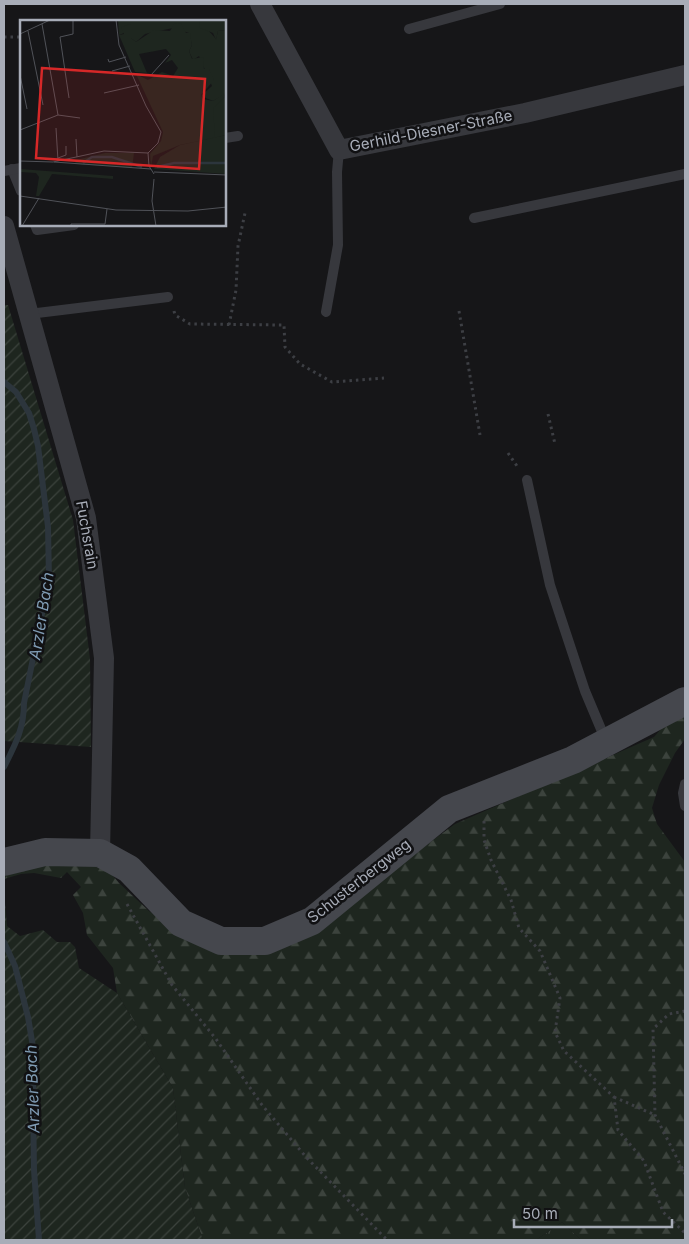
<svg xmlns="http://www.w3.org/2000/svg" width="689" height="1244" font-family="Inter,sans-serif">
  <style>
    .grass { fill: url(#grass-tufts) }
    .forest { fill: url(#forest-firs) }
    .garden { fill: url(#garden-furrows) }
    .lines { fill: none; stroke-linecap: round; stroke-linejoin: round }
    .stream { stroke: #2c353c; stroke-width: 6 }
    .path { stroke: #3d3f44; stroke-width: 3; stroke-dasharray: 2.5 4; stroke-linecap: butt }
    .lane { stroke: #37383d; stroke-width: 10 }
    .street { stroke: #37383d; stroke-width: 20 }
    .secondary { stroke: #45474d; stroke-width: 28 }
    .labels { text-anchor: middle; stroke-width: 5; stroke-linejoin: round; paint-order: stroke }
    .street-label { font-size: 15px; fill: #a8adb8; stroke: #111113 }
    .water-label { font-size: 16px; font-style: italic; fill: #7f9bb3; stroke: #111113 }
    .inset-river { fill: none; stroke: #2c353c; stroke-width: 2.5 }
    .inset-road { fill: none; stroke: #505258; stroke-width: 1 }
    .view { fill: #d62828; fill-opacity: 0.15; stroke: #d62828; stroke-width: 2.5 }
    .inset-edge { fill: none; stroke: #a8adb8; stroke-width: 2.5 }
  </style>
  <defs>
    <pattern id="grass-tufts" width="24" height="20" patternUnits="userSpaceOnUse" patternTransform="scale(1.25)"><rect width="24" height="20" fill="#1e261f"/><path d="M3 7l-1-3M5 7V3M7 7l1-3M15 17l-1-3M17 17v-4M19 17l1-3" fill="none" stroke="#3c433d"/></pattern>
    <pattern id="forest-firs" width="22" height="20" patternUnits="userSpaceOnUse" patternTransform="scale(1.25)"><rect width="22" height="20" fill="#1e261f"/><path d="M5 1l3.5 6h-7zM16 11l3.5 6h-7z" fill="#3c433d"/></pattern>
    <pattern id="garden-furrows" width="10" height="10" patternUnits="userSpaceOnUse" patternTransform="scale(1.25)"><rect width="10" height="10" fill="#1e261f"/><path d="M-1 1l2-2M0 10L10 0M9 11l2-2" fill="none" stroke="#3c433d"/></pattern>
  </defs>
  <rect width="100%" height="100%" fill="#161618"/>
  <path class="grass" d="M562 1222 581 1240H536Z"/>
  <path class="forest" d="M685 715V739L675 753 659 785 652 808 657 824 685 862V1240H581L562 1222 536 1240H203L185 1188 173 1088 117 993 113 968 87 935 83 913 73 895 81 887 67 872 61 878 34 873 21 874 4 879V874L19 864H89L109 871 119 883 149 911 198 944 328 917 455 824 654 737 668 721Z"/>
  <g class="garden">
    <path d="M4 305H8L73 520 90 659 91 747 4 741Z"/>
    <path d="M4 902H5L7 926 20 936 43 930 57 942H70L75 947 79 968 117 993 173 1088 185 1188 203 1240H4Z"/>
  </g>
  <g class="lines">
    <g class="stream">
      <path d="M4 382 16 392 29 413 34 429 38 446 48 527 49 579 24 703C24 729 15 745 4 767"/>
      <path d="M4 942 15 966 28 1017 34 1053 33 1097 34 1170 39 1240"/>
    </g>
    <g class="path">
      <path d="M4 37H21"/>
      <path d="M174 311 175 315 190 324 284 325 285 347 300 364 332 382 384 378"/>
      <path d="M459 311 480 435"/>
      <path d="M229 325 236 290 238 246 245 213"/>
      <path d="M548 414 555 444"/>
      <path d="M508 453 519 469"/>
      <path d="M484 821V840L491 860 511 900 519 928 540 951 560 998 555 1032 564 1051 614 1097 618 1130 644 1161 663 1212 685 1233"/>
      <path d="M127 904 172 985 216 1039 262 1105 306 1157 387 1240"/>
      <path d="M685 1011 669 1014 653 1029 655 1115 685 1174"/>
      <path d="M614 1097 655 1115"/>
    </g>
    <g class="lane">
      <path d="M409 29 500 4"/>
      <path d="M225 138 238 136"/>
      <path d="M12 169 21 191"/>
      <path d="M4 171 21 168"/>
      <path d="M474 218 685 174"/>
      <path d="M35 225 37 230 74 225"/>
      <path d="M326 312 338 245 337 172 339 150"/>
      <path d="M29 314 168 297"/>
      <path d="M527 480 550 585 585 691 606 741"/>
      <path d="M685 784 683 793 685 806"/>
    </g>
    <g class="street">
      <path d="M260 4 339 150 525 113 685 75"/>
      <path d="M4 226 86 518 104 658 100 853"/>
    </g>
    <path class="secondary" d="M4 862 45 852 100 853 129 869 181 923 221 941H265L312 921 449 809 573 760 685 701"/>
  </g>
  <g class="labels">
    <g class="street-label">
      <text transform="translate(431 131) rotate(-11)" y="5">Gerhild-Diesner-Straße</text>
      <text transform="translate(87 535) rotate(80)" y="5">Fuchsrain</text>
      <text transform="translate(359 881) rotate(-38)" y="5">Schusterbergweg</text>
    </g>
    <g class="water-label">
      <text transform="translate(41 616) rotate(-81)" y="6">Arzler Bach</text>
      <text transform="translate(32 1089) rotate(-92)" y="6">Arzler Bach</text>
    </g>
  </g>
  <g transform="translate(20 20)">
    <rect width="206" height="206" fill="#161618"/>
    <path d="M98 0H179L196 19 198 11 206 10V76L204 78 205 74 193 81 181 76 192 66 179 36 173 40 169 31 172 25 169 13 153 8 125 14 116 22 104 13 99 15ZM0 149 93 156V159L32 154 19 176H16L19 157 16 153 0 152Z" fill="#1e261f"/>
    <path d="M179 0H206V10L198 11 196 20 193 13 180 8ZM161 3 166 13H170L172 25 169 31 172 39 183 37 184 49H189L194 60 181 75 183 79 193 81 205 73 195 118 160 125 133 136 131 147 130 134 141 121 143 112 116 54 128 60 142 52 153 56 158 48 152 40 145 43 151 35 146 29 119 34 127 53 115 52 99 15 104 14 101 7 111 4V18L116 22 134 10 150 11 154 4Z" fill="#1e261f"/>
    <path d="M206 76V115L195 118 193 88Z" fill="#1e261f"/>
    <path d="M206 115V154L134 149 140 137 160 125ZM85 133H114L112 148 55 144 56 140Z" fill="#1e261f"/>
    <path class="inset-river" d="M63 143 72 137H92L122 147M137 147 154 143H207"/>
    <path class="inset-road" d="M96 0 99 25 126 86 141 112 138 123 128 133 129 146 134 154M8 11 23 85M0 14 30 0M88 39 89 42 106 37M92 51 110 46M114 54 131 55 149 35M0 55 7 89M84 73 119 65M49 78 40 17 53 14V0M38 95 60 98M36 108 38 141M0 110 38 95 22 4M56 119 57 137M38 138 46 135V126M0 141 33 142 84 131 128 133M34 142 131 149M134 152 207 155M134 159 132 181 136 206M0 176 96 190 168 191 207 187M2 206 19 178M51 206V204H85L87 189"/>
    <path class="view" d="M22 48 185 59 179 149 16 138Z"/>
    <rect width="206" height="206" class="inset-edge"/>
  </g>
  <rect width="689" height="1244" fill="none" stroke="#a8adb8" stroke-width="10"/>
  <path d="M514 1219v8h158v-8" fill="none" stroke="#a8adb8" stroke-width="2.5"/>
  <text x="522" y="1219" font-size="15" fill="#a8adb8" stroke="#111113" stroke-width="4" paint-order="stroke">50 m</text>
</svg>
